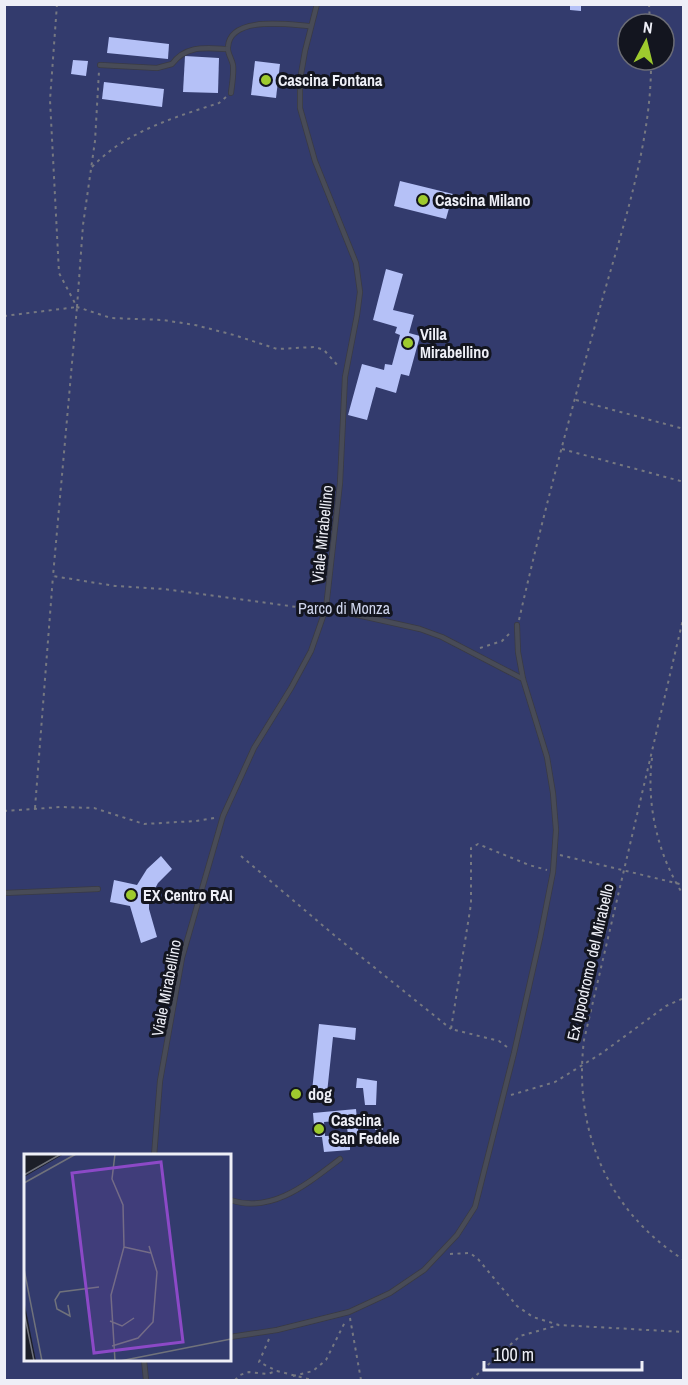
<svg xmlns="http://www.w3.org/2000/svg" width="688" height="1385" font-family="'Archivo Narrow',sans-serif">
  <style>
    .green { fill: #333b6d; fill-rule: evenodd }
    .building { fill: #b5c1f7; fill-rule: evenodd }
    .lines { fill: none; stroke-linecap: round; stroke-linejoin: round }
    .service-casing { stroke: #3a3b44; stroke-width: 6 }
    .path { stroke: #767881; stroke-width: 2; stroke-dasharray: 3 4.5; stroke-linecap: butt }
    .service { stroke: #484b57; stroke-width: 4.5 }
    .poi-dot { fill: #9eca2e; stroke: #13151f; stroke-width: 2 }
    .labels { text-anchor: middle; stroke-width: 6; stroke-linejoin: round; paint-order: stroke }
    .poi-label { font-size: 16px; font-weight: bold; fill: #eeeff7; stroke: #13151f; text-anchor: start }
    .street-label { font-size: 16px; fill: #eeeff7; stroke: #13151f }
    .park-label { font-size: 16px; fill: #cfd5ec; stroke: #13151f }
    .inset-road { fill: none; stroke: #70727b; stroke-width: 1.5 }
    .view { fill: #8c49c7; fill-opacity: 0.15; stroke: #8c49c7; stroke-width: 3 }
    .inset-edge { fill: none; stroke: #eeeff7; stroke-width: 3 }
  </style>
  <rect width="100%" height="100%" fill="#1c1e28"/>
  <path class="green" d="M5 5H683V1380H5ZM628 24H664V60H628ZM26 1156H230V1360H26Z"/>
  <g class="building">
    <path d="M570 4H581V11L570 10Z"/>
    <path d="M109 37 169 44 168 59 107 53Z"/>
    <path d="M185 56 219 58 218 93 183 92Z"/>
    <path d="M73 60 88 61 86 76 71 74Z"/>
    <path d="M255 61 280 64 276 98 251 95Z"/>
    <path d="M104 82 164 89 162 107 102 99Z"/>
    <path d="M400 181 453 194 446 219 394 206Z"/>
    <path d="M386 269 403 274 393 310 414 315 409 333 420 336 409 376 401 374 396 393 376 387 367 420 348 415 362 364 384 370 385 364 392 365 400 335 395 333 397 327 373 320Z"/>
    <path d="M161 856 172 869 158 883 149 900V909L157 937 141 943 130 906 110 902 114 880 137 885 147 869Z"/>
    <path d="M319 1024 356 1028 355 1040 333 1037 327 1093 312 1091Z"/>
    <path d="M357 1078 377 1081 376 1105H365L363 1088H356Z"/>
    <path d="M356 1109 359 1139 350 1140V1150L324 1152 322 1137H315L313 1113ZM346 1120 348 1135 325 1136 324 1122Z"/>
    <rect x="375" y="1121" width="8" height="9"/>
  </g>
  <g class="lines">
    <defs>
      <g id="service">
        <path d="M100 65 157 68 172 64C186 45 205 48 227 49"/>
        <path d="M231 93C232 84 234 74 233 65 232 59 227 53 228 47 230 15 290 25 310 26"/>
        <path d="M326 608 420 629 442 637 523 679"/>
        <path d="M4 893 98 889"/>
        <path d="M154 1156 160 1081 182 958 223 816 254 748 291 688 311 651 326 608 340 483 345 377 357 315 360 292 356 263 315 161 300 108V80L305 51 317 4"/>
        <path d="M230 1200C272 1214 307 1184 340 1159"/>
        <path d="M230 1337 277 1330 349 1312 390 1293 424 1270 457 1235 475 1207 514 1053 540 938 553 872 556 830 553 793 547 757 523 679 518 652 517 625"/>
        <path d="M144 1360 146 1380"/>
      </g>
    </defs>
    <use href="#service" class="service-casing"/>
    <g class="path">
      <path d="M57 4 50 100 59 273 77 307 111 318 163 320 195 325 234 335 277 349 315 347 324 350 339 367"/>
      <path d="M649 4 650 24"/>
      <path d="M92 167C125 132 175 117 219 103L226 97"/>
      <path d="M77 307 83 225 95 141 99 71"/>
      <path d="M4 316 77 307 53 576 115 586 164 589 319 610"/>
      <path d="M576 400 684 429"/>
      <path d="M562 449 684 482"/>
      <path d="M684 615 584 1040C573 1129 607 1211 684 1260"/>
      <path d="M519 620C543 514 572 408 601 304 623 226 652 141 651 60"/>
      <path d="M480 648 502 641 509 634"/>
      <path d="M652 758C646 805 658 856 684 896"/>
      <path d="M35 808 53 576"/>
      <path d="M4 811 61 807 94 808 144 824 196 821 214 818"/>
      <path d="M560 855 684 885"/>
      <path d="M241 856 334 935 451 1029"/>
      <path d="M507 1047 499 1041 451 1029 471 904V848L478 844 529 865 547 870"/>
      <path d="M511 1095 555 1082 602 1053 666 1006 684 998"/>
      <path d="M450 1254 470 1253 478 1259 517 1306 533 1317 559 1325 684 1332"/>
      <path d="M350 1318 361 1380"/>
      <path d="M269 1339 259 1362 277 1371"/>
      <path d="M97 1360H104"/>
      <path d="M293 1376 313 1371 326 1360 346 1320"/>
      <path d="M235 1380 240 1375 249 1372 267 1374 277 1371 312 1380"/>
      <path d="M471 1380 520 1336 559 1325"/>
    </g>
    <use href="#service" class="service"/>
  </g>
  <g class="poi-dot">
    <circle cx="266" cy="80" r="6"/>
    <circle cx="423" cy="200" r="6"/>
    <circle cx="408" cy="343" r="6"/>
    <circle cx="131" cy="895" r="6"/>
    <circle cx="296" cy="1094" r="6"/>
    <circle cx="319" cy="1129" r="6"/>
  </g>
  <g class="labels">
    <g class="poi-label">
      <text x="278" y="86">Cascina Fontana</text>
      <text x="435" y="206">Cascina Milano</text>
      <text x="420" y="340">Villa<tspan x="420" dy="18">Mirabellino</tspan></text>
      <text x="143" y="901">EX Centro RAI</text>
      <text x="308" y="1100">dog</text>
      <text x="331" y="1126">Cascina<tspan x="331" dy="18">San Fedele</tspan></text>
    </g>
    <g class="street-label">
      <text transform="translate(322 534) rotate(-84)" y="6">Viale Mirabellino</text>
      <text transform="translate(590 962) rotate(-77)" y="6">Ex Ippodromo del Mirabello</text>
      <text transform="translate(166 988) rotate(-79)" y="6">Viale Mirabellino</text>
    </g>
    <g class="park-label">
      <text x="344" y="614">Parco di Monza</text>
    </g>
  </g>
  <g transform="translate(24 1154)">
    <rect width="207" height="207" fill="#1c1e28"/>
    <path d="M40 0H207V207H12L0 146V23Z" fill="#333b6d"/>
    <path class="inset-road" d="M91 0 88 25 99 51 100 93 87 141 91 207M0 21 37 0M0 29 52 0M100 93 127 99M0 115 18 207M44 151 46 162 33 155 31 146 36 138 75 133M0 158 10 207M86 167 98 172 110 164M88 192 114 184 129 168 133 118 125 92M96 207 207 185"/>
    <path class="view" d="M137 8 159 188 70 199 48 19Z"/>
    <rect width="207" height="207" class="inset-edge"/>
  </g>
  <rect width="688" height="1385" fill="none" stroke="#eeeff7" stroke-width="12"/>
  <g transform="translate(646 42) rotate(7)"><circle r="28" fill="#13151f" stroke="#6b6c75" stroke-width="1.5"/>
  <path d="M0-4.5L10 22L0 15L-10 22Z" fill="#9eca2e"/>
  <text y="-9" font-size="16" font-weight="bold" text-anchor="middle" fill="#eeeff7">N</text>
  </g>
  <path d="M484 1361v9h158v-9" fill="none" stroke="#eeeff7" stroke-width="3"/>
  <text x="493" y="1361" font-size="18" fill="#eeeff7" stroke="#13151f" stroke-width="4.5" paint-order="stroke">100 m</text>
</svg>
